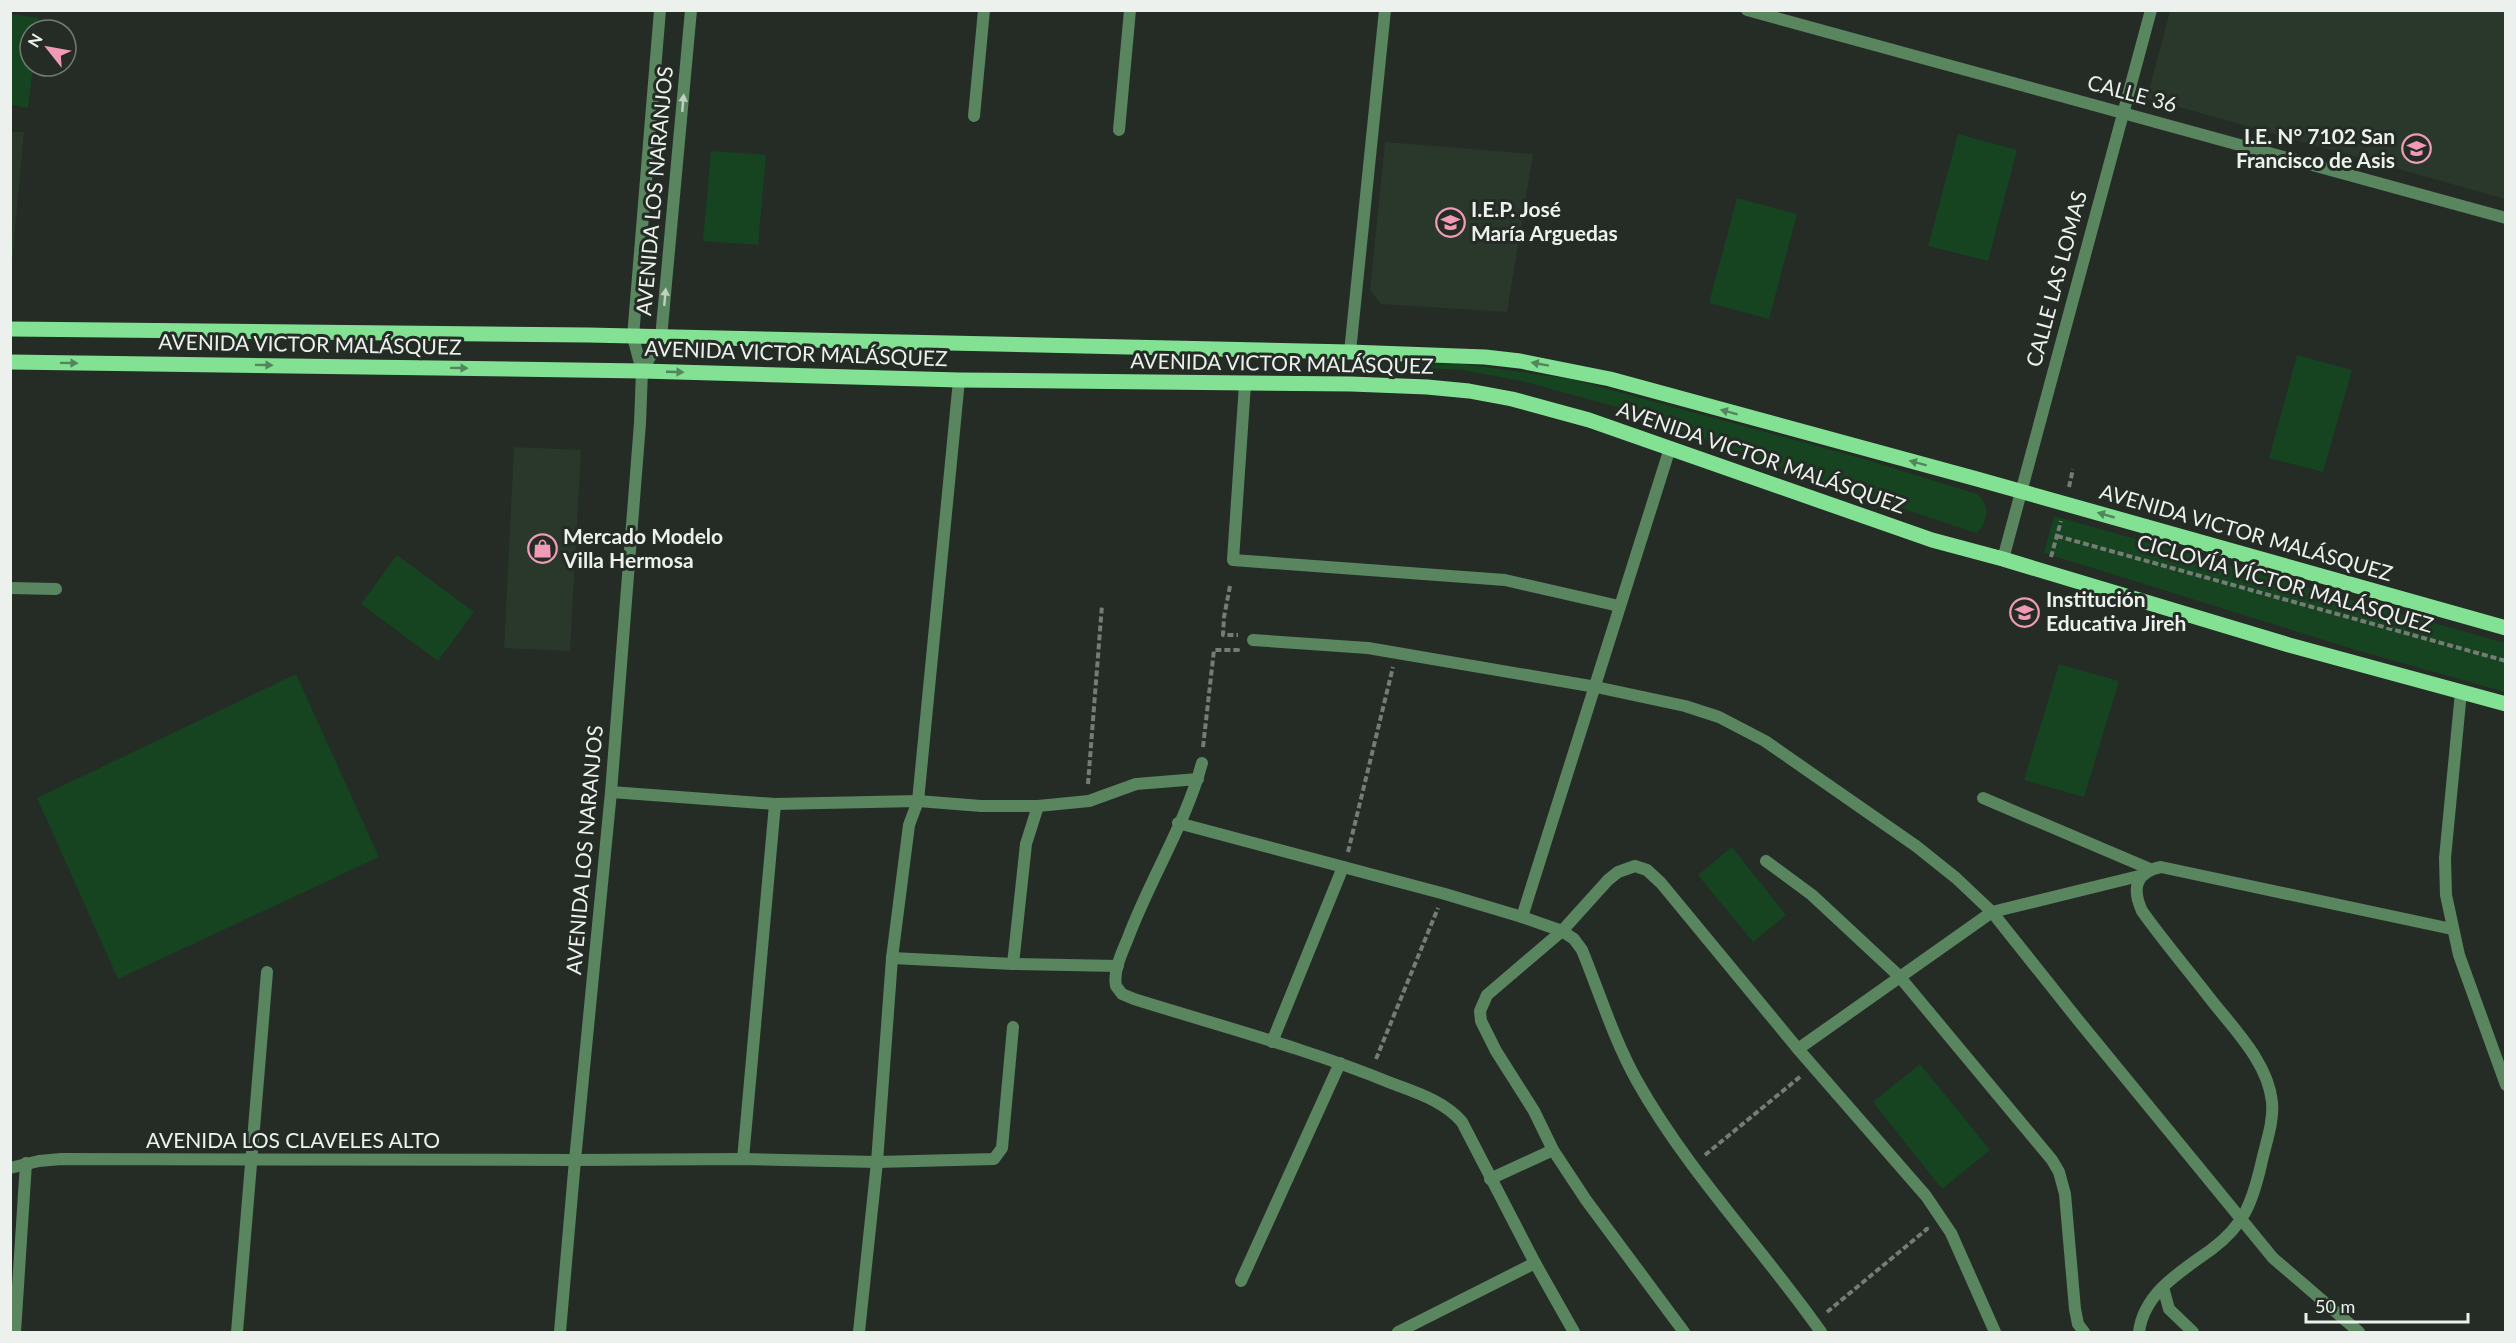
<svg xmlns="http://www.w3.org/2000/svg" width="2516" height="1343" font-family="Lato,sans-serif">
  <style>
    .built { fill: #2a372b }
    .green { fill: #164320 }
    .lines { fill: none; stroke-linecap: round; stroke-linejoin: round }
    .path { stroke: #757c76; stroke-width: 4; stroke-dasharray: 6 3; stroke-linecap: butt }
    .service { stroke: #59855f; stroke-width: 12 }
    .minor { stroke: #59855f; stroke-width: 12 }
    .tertiary { stroke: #59855f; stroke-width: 12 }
    .primary { stroke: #82e192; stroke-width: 15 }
    .oneway { fill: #c0d1c2 }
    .oneway2 { fill: #53865c }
    .labels { text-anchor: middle; stroke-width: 6; stroke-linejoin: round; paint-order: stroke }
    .street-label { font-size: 21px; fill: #ecf1ed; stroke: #242c25 }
    .poi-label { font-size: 21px; font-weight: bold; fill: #ecf1ed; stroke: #242c25; text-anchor: start }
  </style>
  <rect width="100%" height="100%" fill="#242c25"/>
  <g class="built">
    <path d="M2170 11H2505V199L2147 98Z"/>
    <path d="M11 132H24L11 272 10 132Z"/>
    <path d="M1385 142 1533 154 1507 312 1381 304 1370 290Z"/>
    <path d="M514 447 581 450 570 651 504 648Z"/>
  </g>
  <g class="green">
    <path d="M11 14 39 18 37 30H30V66H33L28 108 11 105Z"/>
    <path d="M1958 134 2017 150 1988 261 1928 246Z"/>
    <path d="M711 151 766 155 758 245 703 241Z"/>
    <path d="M1737 198 1797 214 1769 319 1709 303Z"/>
    <path d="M2297 355 2352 370 2323 472 2269 458Z"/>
    <path d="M1464 364 1571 379 1864 459 1977 494C1990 504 1989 523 1976 533L1786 470 1631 411 1526 382 1463 370 1364 365Z"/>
    <path d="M2054 516 2505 643V692L2356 650 2044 553Z"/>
    <path d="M397 555 474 612 438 661 361 604Z"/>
    <path d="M2059 664 2119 681 2084 797 2024 780Z"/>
    <path d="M296 674 379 857 118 979 37 798Z"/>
    <path d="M1732 847 1786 915 1753 942 1698 875Z"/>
    <path d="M1920 1064 1990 1150 1942 1189 1873 1102Z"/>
  </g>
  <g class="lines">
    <g class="path">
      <path d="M2069 487 2073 469"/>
      <path d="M2057 536 2506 661"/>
      <path d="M2051 557 2061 521"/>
      <path d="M1230 586 1224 617 1223 635H1238"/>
      <path d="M1203 747 1214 650H1238V646"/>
      <path d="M1088 784 1102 605"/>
      <path d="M1348 852 1393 667"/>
      <path d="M1376 1059 1438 908"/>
      <path d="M1705 1155 1801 1076"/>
      <path d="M1827 1312 1927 1229 1926 1226"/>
    </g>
    <g class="service">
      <path d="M974 116 984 10"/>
      <path d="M1119 130 1130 10"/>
    </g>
    <g class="minor">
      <path d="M1747 10 2506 218"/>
      <path d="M1350 352 1385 10"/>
      <path d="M1245 384 1233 560 1505 580 1619 606"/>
      <path d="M10 588 56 589"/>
      <path d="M1253 640 1368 648 1596 687 1685 706 1719 717 1765 741 1916 846 1956 878 1992 912 2078 1020 2273 1258 2359 1332"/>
      <path d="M2461 692 2445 858 2446 895 2459 955 2506 1085"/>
      <path d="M1202 763C1186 823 1150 879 1128 938 1122 953 1113 970 1116 986L1122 994 1134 999C1220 1026 1308 1049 1391 1083 1417 1093 1444 1101 1462 1122L1535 1263 1574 1332"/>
      <path d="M611 792 775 804 918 801 981 806H1038L1089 801 1136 784 1198 779"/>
      <path d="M1983 798 2150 869"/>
      <path d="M1178 823 1445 894 1522 917 1562 931 1574 939 1582 950C1600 994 1614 1040 1637 1081 1688 1172 1762 1248 1821 1332"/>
      <path d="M1766 861 1812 895 1899 976 2052 1160 2059 1172 2065 1194 2075 1309 2078 1324 2084 1332"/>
      <path d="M1522 917C1572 761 1620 604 1670 448"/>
      <path d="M892 958 1013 964 1118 966"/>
      <path d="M1013 964 1026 844 1038 806"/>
      <path d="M1272 1042 1343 867"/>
      <path d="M1798 1049 1992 912 2143 875"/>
      <path d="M743 1159 775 804"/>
      <path d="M1490 1179 1553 1150"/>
      <path d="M1241 1281 1340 1063"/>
      <path d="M2163 1287 2169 1309 2193 1332"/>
      <path d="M15 1332 26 1163"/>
      <path d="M237 1332 267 972"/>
      <path d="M560 1332 575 1160 743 1159 877 1162 994 1159 1002 1148 1013 1027"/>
      <path d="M859 1332 877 1162 892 958 909 825 918 801 959 380"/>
      <path d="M1398 1332 1535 1263"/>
      <path d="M1684 1332 1586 1200 1553 1150 1534 1111 1496 1051 1481 1021 1480 1011 1487 995 1562 931 1608 880 1618 872 1635 866 1647 870 1661 883 1798 1049 1926 1196 1951 1233 1995 1332"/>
      <path d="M2139 1332C2144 1292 2182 1271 2212 1249 2244 1225 2252 1203 2261 1165 2265 1145 2274 1123 2272 1102 2268 1063 2235 1030 2212 1001 2189 971 2164 942 2142 911 2132 889 2135 872 2161 867L2452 929"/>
    </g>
    <g class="tertiary">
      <path d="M642 371 661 338 691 10"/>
      <path d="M2003 559 2151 10"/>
      <path d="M10 1168 39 1161 61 1159 575 1160 611 792 640 423 642 371 633 337 660 10"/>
    </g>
    <g class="primary">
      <path d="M10 329 588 335 1350 352 1485 357 1520 361 1610 379 1977 479 2506 628"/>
      <path d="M10 362 642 371 959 380 1351 384 1427 387 1469 391 1512 399 1589 420 1932 540 2003 559 2289 645 2506 704"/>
    </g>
  </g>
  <defs><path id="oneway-solid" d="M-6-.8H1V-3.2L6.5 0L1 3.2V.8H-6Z" transform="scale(1.5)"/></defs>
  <g class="oneway">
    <use href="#oneway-solid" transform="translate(683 103) rotate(-85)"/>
    <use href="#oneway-solid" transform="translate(665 297) rotate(-85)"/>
  </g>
  <g class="oneway2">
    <use href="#oneway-solid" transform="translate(69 363) rotate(1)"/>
    <use href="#oneway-solid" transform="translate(1540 364) rotate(-170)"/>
    <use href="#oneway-solid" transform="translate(264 365) rotate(1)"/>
    <use href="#oneway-solid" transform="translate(459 368) rotate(1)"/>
    <use href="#oneway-solid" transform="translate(675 372) rotate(2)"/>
    <use href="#oneway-solid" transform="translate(1729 412) rotate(-165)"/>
    <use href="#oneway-solid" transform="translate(1918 463) rotate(-165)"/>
    <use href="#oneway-solid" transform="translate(2106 515) rotate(-164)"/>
  </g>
  <defs>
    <symbol id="school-ring" viewBox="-11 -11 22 22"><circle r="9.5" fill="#242c25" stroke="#f09ab7" stroke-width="1.5"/><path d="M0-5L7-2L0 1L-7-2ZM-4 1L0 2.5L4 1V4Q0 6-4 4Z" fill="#f09ab7"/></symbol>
    <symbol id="shop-ring" viewBox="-11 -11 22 22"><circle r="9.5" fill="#242c25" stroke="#f09ab7" stroke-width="1.5"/><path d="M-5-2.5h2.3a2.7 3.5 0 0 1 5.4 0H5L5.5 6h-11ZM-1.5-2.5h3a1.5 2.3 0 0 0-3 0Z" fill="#f09ab7"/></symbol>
  </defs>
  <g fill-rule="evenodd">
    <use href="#school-ring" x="2400" y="132" width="33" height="33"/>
    <use href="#school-ring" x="1434" y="206" width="33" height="33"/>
    <use href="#shop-ring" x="526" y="532" width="33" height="33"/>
    <use href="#school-ring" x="2008" y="596" width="33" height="33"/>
  </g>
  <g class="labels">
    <g class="street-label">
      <text transform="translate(2132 94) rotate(15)" y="7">CALLE 36</text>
      <text transform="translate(655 191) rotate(-85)" y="7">AVENIDA LOS NARANJOS</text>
      <text transform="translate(2057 279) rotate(-75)" y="7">CALLE LAS LOMAS</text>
      <text transform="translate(310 345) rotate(1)" y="7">AVENIDA VICTOR MALÁSQUEZ</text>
      <text transform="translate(796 354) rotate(2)" y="7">AVENIDA VICTOR MALÁSQUEZ</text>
      <text transform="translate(1282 364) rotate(1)" y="7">AVENIDA VICTOR MALÁSQUEZ</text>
      <text transform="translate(1761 458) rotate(19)" y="7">AVENIDA VICTOR MALÁSQUEZ</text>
      <text transform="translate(2246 533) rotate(16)" y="7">AVENIDA VICTOR MALÁSQUEZ</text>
      <text transform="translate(2285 584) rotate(16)" y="7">CICLOVÍA VÍCTOR MALÁSQUEZ</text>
      <text transform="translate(585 850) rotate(-85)" y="7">AVENIDA LOS NARANJOS</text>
      <text x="293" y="1148">AVENIDA LOS CLAVELES ALTO</text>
    </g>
    <g class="poi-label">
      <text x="2395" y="144" text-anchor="end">I.E. N° 7102 San<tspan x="2395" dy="24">Francisco de Asis</tspan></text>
      <text x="1471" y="217">I.E.P. José<tspan x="1471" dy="24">María Arguedas</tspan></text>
      <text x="563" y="544">Mercado Modelo<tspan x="563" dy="24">Villa Hermosa</tspan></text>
      <text x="2046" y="607">Institución<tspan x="2046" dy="24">Educativa Jireh</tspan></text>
    </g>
  </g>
  <rect width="2516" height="1343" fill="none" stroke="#ecf1ed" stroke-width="24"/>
  <g transform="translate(48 48) rotate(301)"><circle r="28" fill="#242c25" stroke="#747b75" stroke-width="1.5"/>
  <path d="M0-4.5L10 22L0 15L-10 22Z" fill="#f09ab7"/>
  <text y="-9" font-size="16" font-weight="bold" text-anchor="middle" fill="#ecf1ed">N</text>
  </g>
  <path d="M2306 1313v9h162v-9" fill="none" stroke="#ecf1ed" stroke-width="3"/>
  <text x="2315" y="1313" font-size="18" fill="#ecf1ed" stroke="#242c25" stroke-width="4.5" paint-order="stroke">50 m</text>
</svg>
